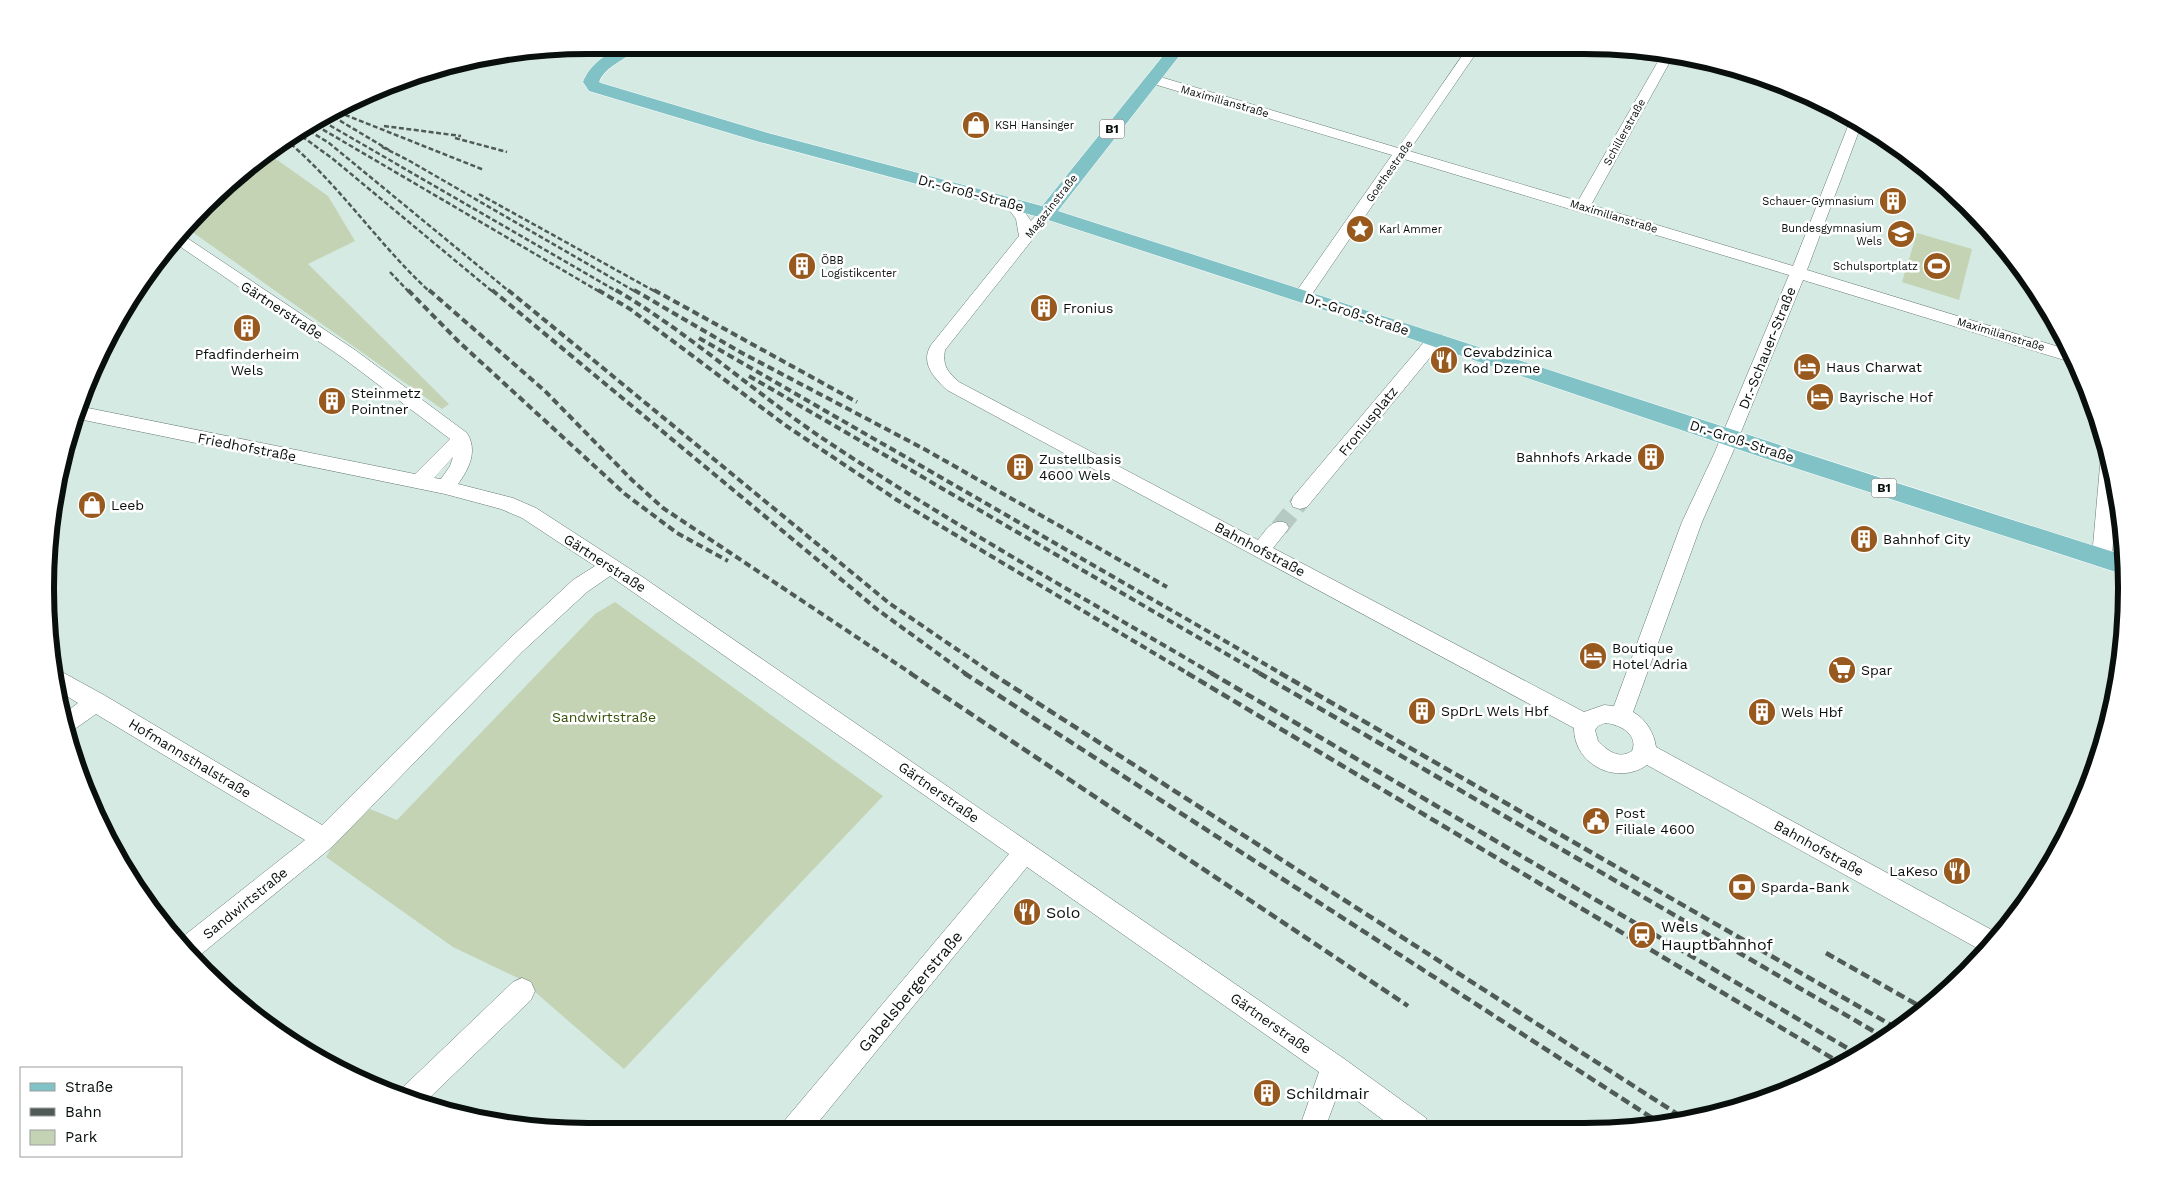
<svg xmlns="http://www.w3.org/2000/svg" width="2172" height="1177" font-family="'Work Sans',sans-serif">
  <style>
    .green { fill: #c3d3b3 }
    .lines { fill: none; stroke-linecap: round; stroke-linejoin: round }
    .minor-tunnel { stroke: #b6c9c3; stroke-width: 18; stroke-dasharray: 18 9; stroke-linecap: butt }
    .minor-casing { stroke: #677a74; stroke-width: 1 }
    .major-casing { stroke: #fff; stroke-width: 1 }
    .minor { fill: #fff; fill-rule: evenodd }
    .major { fill: #80c2c5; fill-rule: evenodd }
    .rail-far2 { stroke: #505b58; stroke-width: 2.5; stroke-dasharray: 5 2.5; stroke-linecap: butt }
    .rail-far1 { stroke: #505b58; stroke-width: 4; stroke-dasharray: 7 4; stroke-linecap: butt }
    .rail { stroke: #505b58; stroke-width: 4.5; stroke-dasharray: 9 4.5; stroke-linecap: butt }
    .labels { text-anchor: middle; stroke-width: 5; stroke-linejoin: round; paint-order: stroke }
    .far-street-label { font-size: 11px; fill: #080f0d; stroke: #fff }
    .far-poi-label { font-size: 11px; fill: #080f0d; stroke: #fff; text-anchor: start }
    .shield { fill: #fff; stroke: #525756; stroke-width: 1 }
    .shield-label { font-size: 12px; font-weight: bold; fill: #080f0d }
    .street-label { font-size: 14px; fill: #080f0d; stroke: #fff }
    .poi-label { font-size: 14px; fill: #080f0d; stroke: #fff; text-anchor: start }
    .park-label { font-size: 14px; fill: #355007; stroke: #fff }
    .near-poi-label { font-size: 16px; fill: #080f0d; stroke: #fff; text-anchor: start }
    .near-street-label { font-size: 16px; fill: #080f0d; stroke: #fff }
    .rim { fill: none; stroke: #080f0d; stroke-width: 6 }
  </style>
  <rect width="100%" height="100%" fill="#d5eae3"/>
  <g class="green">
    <path d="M266 152 328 196 355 241 308 264 449 404 442 409 184 226Z"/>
    <path d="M1917 233 1972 249 1959 300 1902 282Z"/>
    <path d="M615 602 883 796 624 1069 520 979 453 947 326 857 334 844 370 809 397 820 595 614Z"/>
  </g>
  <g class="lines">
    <path class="minor-tunnel" d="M1279 528 1300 502"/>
    <defs>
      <g id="minor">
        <path d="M1469 46H1481L1409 151 1578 201 1660 58 1666 54 1671 55 1672 58 1591 205 1793 266 1852 116 1862 123 1807 270 2072 351 2076 362 2074 363 1803 280 1732 454 1702 522 1633 712C1646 719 1654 733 1656 747L2001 935 1986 953 1647 765C1617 786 1574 765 1574 728L947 390C934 378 920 363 931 345L1019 236 1016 219 1004 203 1006 200H1016L1031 221 1041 210H1051L1054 213 1051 216 945 350C942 366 948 372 959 382L1258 540C1266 530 1272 518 1286 523L1289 528 1273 548 1584 712 1604 705 1614 706 1682 522 1714 454 1789 275 1404 159 1308 300H1296L1294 296 1296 292 1392 155 1147 82 1145 79 1152 75 1157 76 1398 148ZM1605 723C1619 724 1639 734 1632 751 1618 760 1607 750 1598 741L1595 730 1598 726Z"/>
        <path d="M178 232 355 350 467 433C478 451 469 469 458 484L513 498 536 508 644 578 1343 1058 1426 1118 1430 1128H1394L1340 1088 1325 1128 1299 1129 1319 1072 1027 867 812 1130H781L785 1120 1009 854 610 576 587 592 522 652 332 847 194 960 176 942 305 840 96 714 66 735 61 716 78 703 57 690 54 670 62 672 104 695 322 825 508 640 573 580 595 566 522 518 501 509 445 494 74 418 78 406 415 474 450 439 343 358 172 241ZM453 457 450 466 441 479 434 478Z"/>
        <path d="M1436 334 1442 335 1444 339 1442 343 1307 507 1300 509 1293 507 1291 502 1293 497 1430 335Z"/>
        <path d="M2109 449 2116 495 2112 557 2109 562 2102 565 2095 562 2092 557 2101 455 2104 450Z"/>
        <path d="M522 978 531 982 535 991 531 1000 424 1103 399 1093 401 1089 513 982Z"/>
      </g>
      <g id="major">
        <path d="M621 45H640C629 60 607 63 599 82L601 83 768 133 1042 206 1171 46H1187L1058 211C1414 325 1769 443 2126 556L2125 575 1761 457 1373 326 1039 217 756 141 589 91 583 82C590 64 606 55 621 45Z"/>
        <path d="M1569 46H1614L1696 59C1686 70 1596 53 1577 51L1571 49Z"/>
      </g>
    </defs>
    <use href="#minor" class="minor-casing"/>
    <use href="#major" class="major-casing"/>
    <use href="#minor" class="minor"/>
    <use href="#major" class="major"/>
    <g class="rail-far2">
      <path d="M338 112 484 170"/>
      <path d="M327 113 389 150"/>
      <path d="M317 118 618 292"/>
      <path d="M310 122 600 292"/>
      <path d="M384 126 461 136"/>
      <path d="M303 127 329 143 510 292"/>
      <path d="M296 132 333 159 493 292"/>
      <path d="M455 138 507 152"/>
      <path d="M285 139C339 184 378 244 430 292"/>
      <path d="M382 147 408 160 636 292"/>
      <path d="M479 194 656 292"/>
      <path d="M390 272 409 292"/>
    </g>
    <g class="rail-far1">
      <path d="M408 290 459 342 625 494 677 533 728 561"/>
      <path d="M429 290 545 391 632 480 663 508 912 674"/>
      <path d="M492 290 878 610 966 674"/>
      <path d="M508 290 889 603 993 674"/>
      <path d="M598 290 630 309 785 425 897 500 1189 674"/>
      <path d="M616 290C692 335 757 395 831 444 955 526 1085 599 1213 674"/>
      <path d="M634 290 742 353 926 450 1167 587"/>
      <path d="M654 290 857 402"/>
      <path d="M699 338 1282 674"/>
      <path d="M749 376 1261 674"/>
    </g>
    <g class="rail">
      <path d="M910 673 1408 1006"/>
      <path d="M964 673 1663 1125"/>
      <path d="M991 673 1685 1119"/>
      <path d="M1187 673 1842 1064"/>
      <path d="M1211 673 1859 1055"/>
      <path d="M1259 673 1887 1039"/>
      <path d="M1280 673 1898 1029"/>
      <path d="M1826 953 1923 1008"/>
    </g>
  </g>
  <defs>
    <symbol id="shop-disc" viewBox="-11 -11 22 22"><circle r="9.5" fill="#97591e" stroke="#fff"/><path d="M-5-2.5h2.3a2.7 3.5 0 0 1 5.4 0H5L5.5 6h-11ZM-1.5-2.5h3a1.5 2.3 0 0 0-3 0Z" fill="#fff"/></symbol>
    <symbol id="building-disc" viewBox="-11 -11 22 22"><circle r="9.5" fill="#97591e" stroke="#fff"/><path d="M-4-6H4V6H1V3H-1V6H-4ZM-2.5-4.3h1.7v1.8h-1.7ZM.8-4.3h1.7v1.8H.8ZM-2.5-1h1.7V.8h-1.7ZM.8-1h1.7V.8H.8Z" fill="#fff"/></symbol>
    <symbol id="sight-disc" viewBox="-11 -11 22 22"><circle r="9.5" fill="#97591e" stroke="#fff"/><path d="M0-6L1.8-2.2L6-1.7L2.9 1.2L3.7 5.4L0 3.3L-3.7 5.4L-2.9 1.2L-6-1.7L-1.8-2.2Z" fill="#fff"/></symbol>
    <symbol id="school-disc" viewBox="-11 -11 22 22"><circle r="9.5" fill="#97591e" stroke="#fff"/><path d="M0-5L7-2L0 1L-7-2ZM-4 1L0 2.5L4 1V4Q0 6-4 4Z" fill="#fff"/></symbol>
    <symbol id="stadium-disc" viewBox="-11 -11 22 22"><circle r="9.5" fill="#97591e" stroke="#fff"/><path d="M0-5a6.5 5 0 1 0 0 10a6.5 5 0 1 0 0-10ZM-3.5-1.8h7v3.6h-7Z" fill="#fff"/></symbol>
    <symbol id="restaurant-disc" viewBox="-11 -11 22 22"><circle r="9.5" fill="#97591e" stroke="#fff"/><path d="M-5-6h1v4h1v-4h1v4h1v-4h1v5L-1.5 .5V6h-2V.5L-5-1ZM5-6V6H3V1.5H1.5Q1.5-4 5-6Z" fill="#fff"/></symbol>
    <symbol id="hotel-disc" viewBox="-11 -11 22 22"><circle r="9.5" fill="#97591e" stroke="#fff"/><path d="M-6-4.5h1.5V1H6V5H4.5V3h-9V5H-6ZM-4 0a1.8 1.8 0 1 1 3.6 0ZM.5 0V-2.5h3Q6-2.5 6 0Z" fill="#fff"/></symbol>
    <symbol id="supermarket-disc" viewBox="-11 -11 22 22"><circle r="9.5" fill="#97591e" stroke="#fff"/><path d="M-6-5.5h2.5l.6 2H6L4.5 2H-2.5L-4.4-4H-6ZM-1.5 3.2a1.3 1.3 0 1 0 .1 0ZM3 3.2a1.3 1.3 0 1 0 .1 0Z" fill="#fff"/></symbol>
    <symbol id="civic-disc" viewBox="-11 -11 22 22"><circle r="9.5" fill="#97591e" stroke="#fff"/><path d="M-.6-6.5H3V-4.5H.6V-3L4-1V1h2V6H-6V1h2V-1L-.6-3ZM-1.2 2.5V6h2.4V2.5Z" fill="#fff"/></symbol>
    <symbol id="bank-disc" viewBox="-11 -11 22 22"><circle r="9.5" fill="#97591e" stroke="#fff"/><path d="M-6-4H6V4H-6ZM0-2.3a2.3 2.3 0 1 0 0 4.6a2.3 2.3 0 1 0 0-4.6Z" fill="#fff"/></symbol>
    <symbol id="station-disc" viewBox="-11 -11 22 22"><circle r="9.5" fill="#97591e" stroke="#fff"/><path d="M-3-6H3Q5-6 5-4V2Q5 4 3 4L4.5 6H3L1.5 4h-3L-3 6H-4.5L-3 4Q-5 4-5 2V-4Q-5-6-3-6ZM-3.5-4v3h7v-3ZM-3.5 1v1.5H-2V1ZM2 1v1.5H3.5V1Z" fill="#fff"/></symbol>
  </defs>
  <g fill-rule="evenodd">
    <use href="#shop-disc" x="960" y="109" width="32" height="32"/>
    <use href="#building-disc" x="1877" y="185" width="32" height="32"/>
    <use href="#sight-disc" x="1344" y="213" width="32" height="32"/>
    <use href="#school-disc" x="1885" y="218" width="32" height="32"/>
    <use href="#building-disc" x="786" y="250" width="32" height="32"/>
    <use href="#stadium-disc" x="1921" y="250" width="32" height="32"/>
    <use href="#building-disc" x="1028" y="292" width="32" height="32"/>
    <use href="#building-disc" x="231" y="312" width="32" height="32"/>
    <use href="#restaurant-disc" x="1428" y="344" width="32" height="32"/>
    <use href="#hotel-disc" x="1791" y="351" width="32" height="32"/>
    <use href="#hotel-disc" x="1804" y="381" width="32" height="32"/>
    <use href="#building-disc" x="316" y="385" width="32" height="32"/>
    <use href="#building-disc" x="1635" y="441" width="32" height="32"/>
    <use href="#building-disc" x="1004" y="451" width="32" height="32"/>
    <use href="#shop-disc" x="76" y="489" width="32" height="32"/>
    <use href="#building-disc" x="1848" y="523" width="32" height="32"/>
    <use href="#hotel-disc" x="1577" y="640" width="32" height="32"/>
    <use href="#supermarket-disc" x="1826" y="654" width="32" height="32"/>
    <use href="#building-disc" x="1406" y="695" width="32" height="32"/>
    <use href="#building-disc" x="1746" y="696" width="32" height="32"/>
    <use href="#civic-disc" x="1580" y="805" width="32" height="32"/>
    <use href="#restaurant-disc" x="1941" y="855" width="32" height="32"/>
    <use href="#bank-disc" x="1726" y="871" width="32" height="32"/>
    <use href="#restaurant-disc" x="1011" y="896" width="32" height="32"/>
    <use href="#station-disc" x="1626" y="919" width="32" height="32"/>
    <use href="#building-disc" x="1251" y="1077" width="32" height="32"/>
  </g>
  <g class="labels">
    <g class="far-street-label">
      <text transform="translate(1225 101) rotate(16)" y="4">Maximilianstraße</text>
      <text transform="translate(1624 132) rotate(-61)" y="4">Schillerstraße</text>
      <text transform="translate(1389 171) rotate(-55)" y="4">Goethestraße</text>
      <text transform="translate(1051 206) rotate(-52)" y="4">Magazinstraße</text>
      <text transform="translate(1614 216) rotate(17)" y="4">Maximilianstraße</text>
      <text transform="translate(2001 334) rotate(17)" y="4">Maximilianstraße</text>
    </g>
    <g class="far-poi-label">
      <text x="995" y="129">KSH Hansinger</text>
      <text x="1874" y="205" text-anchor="end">Schauer-Gymnasium</text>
      <text x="1882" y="232" text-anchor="end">Bundesgymnasium<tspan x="1882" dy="13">Wels</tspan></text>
      <text x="1379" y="233">Karl Ammer</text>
      <text x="821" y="264">ÖBB<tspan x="821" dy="13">Logistikcenter</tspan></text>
      <text x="1918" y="270" text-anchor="end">Schulsportplatz</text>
    </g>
    <g class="shield">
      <rect x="1099.5" y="119.5" width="25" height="19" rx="4"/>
      <rect x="1871.5" y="478.5" width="25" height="19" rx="4"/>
    </g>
    <g class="shield-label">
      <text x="1112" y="133">B1</text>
      <text x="1884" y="492">B1</text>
    </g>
    <g class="street-label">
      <text transform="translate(971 193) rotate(15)" y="5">Dr.-Groß-Straße</text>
      <text transform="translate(282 310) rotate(33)" y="5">Gärtnerstraße</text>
      <text transform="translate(1357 314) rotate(18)" y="5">Dr.-Groß-Straße</text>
      <text transform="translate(1767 348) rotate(-68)" y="5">Dr.-Schauer-Straße</text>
      <text transform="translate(1368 421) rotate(-51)" y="5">Froniusplatz</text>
      <text transform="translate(1742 441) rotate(18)" y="5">Dr.-Groß-Straße</text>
      <text transform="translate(247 447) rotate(11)" y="5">Friedhofstraße</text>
      <text transform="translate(1260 549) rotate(28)" y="5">Bahnhofstraße</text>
      <text transform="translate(605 563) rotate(33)" y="5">Gärtnerstraße</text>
      <text transform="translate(190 758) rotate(31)" y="5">Hofmannsthalstraße</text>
      <text transform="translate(939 792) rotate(35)" y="5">Gärtnerstraße</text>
      <text transform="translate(1819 848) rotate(29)" y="5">Bahnhofstraße</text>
      <text transform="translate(245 903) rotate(-39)" y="5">Sandwirtstraße</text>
      <text transform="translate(1271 1023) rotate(35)" y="5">Gärtnerstraße</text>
    </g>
    <g class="poi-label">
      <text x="1063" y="313">Fronius</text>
      <text x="1463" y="357">Cevabdzinica<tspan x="1463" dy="16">Kod Dzeme</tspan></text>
      <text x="247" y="359" text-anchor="middle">Pfadfinderheim<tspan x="247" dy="16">Wels</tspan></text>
      <text x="1826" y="372">Haus Charwat</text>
      <text x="351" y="398">Steinmetz<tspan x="351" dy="16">Pointner</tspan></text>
      <text x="1839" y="402">Bayrische Hof</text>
      <text x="1632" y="462" text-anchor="end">Bahnhofs Arkade</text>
      <text x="1039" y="464">Zustellbasis<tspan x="1039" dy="16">4600 Wels</tspan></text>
      <text x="111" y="510">Leeb</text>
      <text x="1883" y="544">Bahnhof City</text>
      <text x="1612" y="653">Boutique<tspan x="1612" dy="16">Hotel Adria</tspan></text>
      <text x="1861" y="675">Spar</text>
      <text x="1441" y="716">SpDrL Wels Hbf</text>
      <text x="1781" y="717">Wels Hbf</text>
      <text x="1615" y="818">Post<tspan x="1615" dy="16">Filiale 4600</tspan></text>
      <text x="1938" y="876" text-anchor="end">LaKeso</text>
      <text x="1761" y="892">Sparda-Bank</text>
    </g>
    <g class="park-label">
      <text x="604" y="722">Sandwirtstraße</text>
    </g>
    <g class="near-poi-label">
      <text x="1046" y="918">Solo</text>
      <text x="1661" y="932">Wels<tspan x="1661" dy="18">Hauptbahnhof</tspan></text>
      <text x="1286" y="1099">Schildmair</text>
    </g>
    <g class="near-street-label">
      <text transform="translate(910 991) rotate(-50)" y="6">Gabelsbergerstraße</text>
    </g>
  </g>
  <path d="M0 0H2172V1177H0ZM588 54H1584A534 534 0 0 1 2118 588V589A534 534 0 0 1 1584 1123H588A534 534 0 0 1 54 589V588A534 534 0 0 1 588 54Z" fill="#fff" fill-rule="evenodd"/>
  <path class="rim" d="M588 54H1584A534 534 0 0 1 2118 588V589A534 534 0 0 1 1584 1123H588A534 534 0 0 1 54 589V588A534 534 0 0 1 588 54Z"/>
  <rect x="20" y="1067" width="162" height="90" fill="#ffffff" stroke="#9c9f9e"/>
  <rect x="30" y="1083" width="25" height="8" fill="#80c2c5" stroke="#9c9f9e"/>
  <text x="65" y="1092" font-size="15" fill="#080f0d">Straße</text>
  <rect x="30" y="1108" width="25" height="8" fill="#505b58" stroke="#9c9f9e"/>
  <text x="65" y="1117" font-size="15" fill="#080f0d">Bahn</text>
  <rect x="30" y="1130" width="25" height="15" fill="#c3d3b3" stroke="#9c9f9e"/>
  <text x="65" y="1142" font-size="15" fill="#080f0d">Park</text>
</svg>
